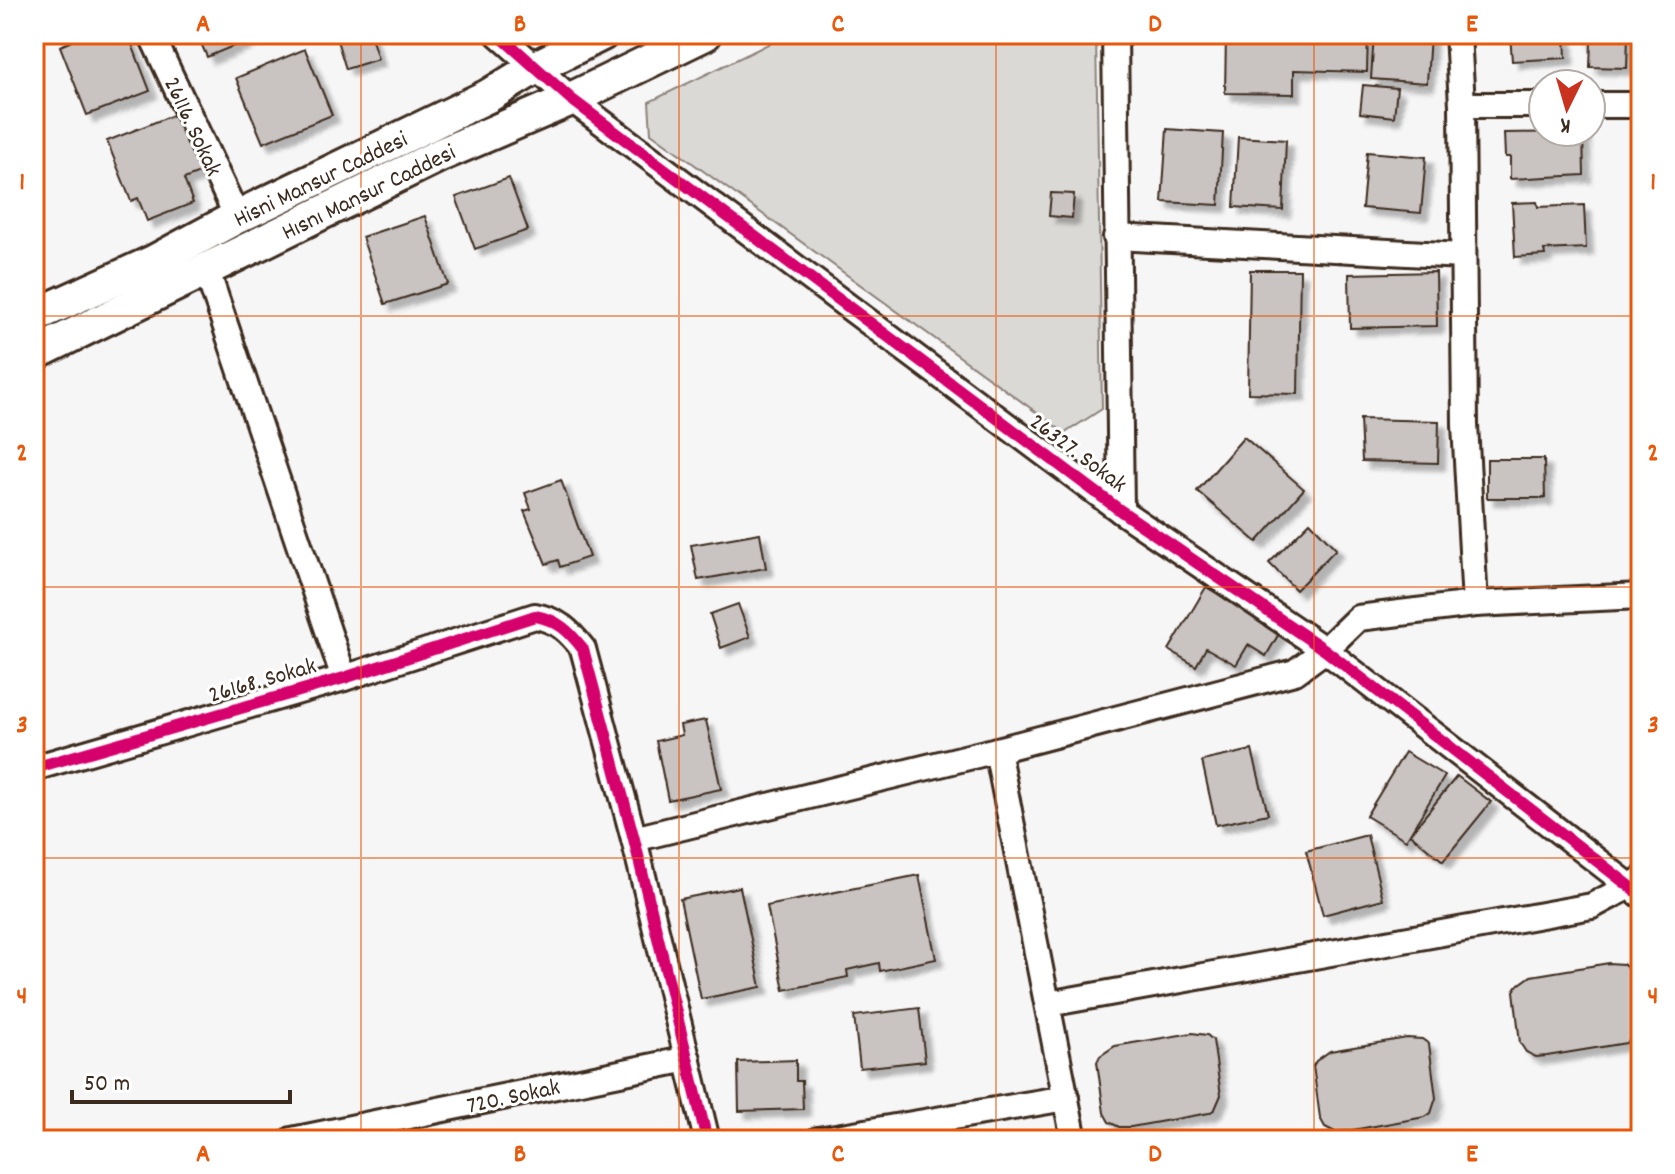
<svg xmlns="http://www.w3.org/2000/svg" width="1675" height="1174" font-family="Dekko,sans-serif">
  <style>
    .green { fill: #dbd9d6; stroke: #8b827a; stroke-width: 2 }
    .building { fill: #c9c3c1; stroke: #3b2a1e; stroke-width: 2; filter: url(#shadow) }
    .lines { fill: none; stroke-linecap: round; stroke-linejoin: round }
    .minor-casing { stroke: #3b2a1e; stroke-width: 30 }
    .secondary-casing { stroke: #3b2a1e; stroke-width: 38 }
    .minor { stroke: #fff; stroke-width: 24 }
    .secondary { stroke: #fff; stroke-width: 32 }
    .cycleway-casing { stroke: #fff; stroke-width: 17 }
    .cycleway { stroke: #d6006c; stroke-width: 12 }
    .grid { fill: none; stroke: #e8590c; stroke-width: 2; stroke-opacity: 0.55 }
    .labels { text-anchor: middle; stroke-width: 6; stroke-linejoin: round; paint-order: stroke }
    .street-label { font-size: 24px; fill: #3b2a1e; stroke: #fff }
    .neatline { fill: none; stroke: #e8590c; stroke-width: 3 }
    .grid-label { font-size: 26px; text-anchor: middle; font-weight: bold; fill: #e8590c }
  </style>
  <defs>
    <filter id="shadow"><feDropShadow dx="7" dy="7" stdDeviation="2" flood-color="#0004"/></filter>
  </defs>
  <rect width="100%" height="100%" fill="#f7f6f6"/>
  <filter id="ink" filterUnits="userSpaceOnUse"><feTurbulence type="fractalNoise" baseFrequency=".0125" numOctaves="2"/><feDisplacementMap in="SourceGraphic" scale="16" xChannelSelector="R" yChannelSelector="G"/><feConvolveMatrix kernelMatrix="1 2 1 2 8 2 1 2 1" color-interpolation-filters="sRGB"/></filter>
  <g filter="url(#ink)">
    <path class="green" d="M789 34H1096L1102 409 1065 433 651 133 649 102Z"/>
    <g class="building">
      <path d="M69 34H128L150 91 87 115 60 46 72 41Z"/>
      <path d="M197 34H262L207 57Z"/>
      <path d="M335 34H370L378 59 346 69Z"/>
      <path d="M1226 34H1368L1367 72 1294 70V94L1225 93Z"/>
      <path d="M1374 34H1430L1427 83 1371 79Z"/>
      <path d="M1510 34H1565L1566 58 1512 61Z"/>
      <path d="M1584 34H1628L1627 68 1590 67 1591 42 1583 41Z"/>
      <path d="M305 49 332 115 263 143 236 78Z"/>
      <path d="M1363 85 1397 88 1394 117 1360 113Z"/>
      <path d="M178 113 202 172 184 179 193 203 147 221 138 198 131 201 107 141Z"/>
      <path d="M1167 129 1223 133 1219 205 1162 202Z"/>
      <path d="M1583 132 1584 175 1510 179V157H1505L1504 133Z"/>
      <path d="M1238 137 1286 140 1283 210 1234 207Z"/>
      <path d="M1367 152 1426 157 1421 213 1362 208Z"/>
      <path d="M509 178 528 230 475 249 456 197Z"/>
      <path d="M1051 193 1074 194 1072 218 1049 216Z"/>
      <path d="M1537 202 1538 207 1584 205 1586 248 1544 250 1545 255 1515 257 1512 203Z"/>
      <path d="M425 216 448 284 385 304 362 237Z"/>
      <path d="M1250 270H1300L1298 394 1248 393Z"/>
      <path d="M1436 272 1437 326 1350 328 1349 274Z"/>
      <path d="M1360 419 1439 421 1438 463 1362 461Z"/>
      <path d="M1244 437 1304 489 1257 542 1197 491Z"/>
      <path d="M1487 459H1544L1545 498H1487Z"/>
      <path d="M561 480 589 557 560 567 558 560 546 564 524 511 531 509 525 493Z"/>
      <path d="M1310 522 1336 549 1296 590 1269 563Z"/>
      <path d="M760 533 766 568 698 580 691 545Z"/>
      <path d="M1206 587 1281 630 1266 656 1248 645 1236 665 1206 648 1196 666 1169 650Z"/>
      <path d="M738 604 750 637 721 648 710 614Z"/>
      <path d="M706 720 721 789 668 800 656 741 682 735 680 725Z"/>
      <path d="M1252 750 1268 814 1216 825 1202 761Z"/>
      <path d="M1405 752 1445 776 1406 840 1366 816Z"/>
      <path d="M1457 776 1491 802 1443 861 1410 834Z"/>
      <path d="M1367 835 1383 899 1323 915 1306 851Z"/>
      <path d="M919 875 936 959 880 971 879 963 847 970 848 977 784 990 767 906Z"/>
      <path d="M740 887 761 987 701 999 680 899Z"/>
      <path d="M1609 963 1623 964 1629 969 1637 1024 1632 1038 1626 1043 1547 1056 1536 1057 1526 1052 1520 1043 1514 991 1517 986 1531 976Z"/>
      <path d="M919 1008 925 1061 860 1068 854 1016Z"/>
      <path d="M1192 1033 1207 1035 1213 1040 1221 1095 1215 1109 1209 1113 1131 1127H1119L1109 1122 1104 1113 1097 1062 1100 1056 1115 1046Z"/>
      <path d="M1407 1038 1422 1039 1429 1044 1436 1098 1431 1113 1425 1117 1347 1131 1335 1132 1325 1127 1320 1118 1313 1066 1316 1061 1330 1051Z"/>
      <path d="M796 1060V1081H802L803 1109 739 1111 738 1062Z"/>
    </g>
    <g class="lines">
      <defs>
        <g id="minor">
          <path d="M151 34 237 217"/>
          <path d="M498 34 571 99 1121 511 1325 650 1641 895"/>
          <path d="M1115 34 1121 511"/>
          <path d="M1458 34 1462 105 1465 425 1475 604"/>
          <path d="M1462 105H1543"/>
          <path d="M1591 105H1641"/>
          <path d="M1116 237 1462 256"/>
          <path d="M207 271 344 678"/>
          <path d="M997 750 1074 1140"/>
          <path d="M34 768 344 678 535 616C558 620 569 631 583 649L634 839 707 1140"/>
          <path d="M634 839 997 750 1295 672 1325 650 1358 618 1475 604 1641 596"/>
          <path d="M1048 1004 1592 906 1641 880"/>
          <path d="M292 1140 688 1059"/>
          <path d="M818 1140 1066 1098"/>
        </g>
        <g id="secondary">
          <path d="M34 316 153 262 237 217 488 96 536 67 602 34"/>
          <path d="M34 354 440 155 571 99 705 34"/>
        </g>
      </defs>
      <use href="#minor" class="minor-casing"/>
      <use href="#secondary" class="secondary-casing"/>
      <use href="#minor" class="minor"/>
      <use href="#secondary" class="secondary"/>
      <defs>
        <g id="cycleway">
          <path d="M498 34 571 99 1121 511 1325 650 1641 895"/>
          <path d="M34 768 344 678 535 616C558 620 569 631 583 649L634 839 707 1140"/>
        </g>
      </defs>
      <use href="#cycleway" class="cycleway-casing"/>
      <use href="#cycleway" class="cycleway"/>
    </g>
  </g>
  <path class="grid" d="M361 34V1140M679 34V1140M996 34V1140M1314 34V1140M34 316H1641M34 587H1641M34 858H1641"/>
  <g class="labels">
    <g class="street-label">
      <text transform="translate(194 126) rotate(65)" y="8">26116. Sokak</text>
      <text transform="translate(320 178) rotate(-26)" y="8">Hisni Mansur Caddesi</text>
      <text transform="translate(368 191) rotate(-26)" y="8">Hısnı Mansur Caddesi</text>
      <text transform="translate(1079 452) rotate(37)" y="8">26327. Sokak</text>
      <text transform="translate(262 679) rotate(-16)" y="8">26168. Sokak</text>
      <text transform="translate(513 1095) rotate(-12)" y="8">720. Sokak</text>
    </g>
  </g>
  <rect width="1675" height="1174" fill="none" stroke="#fff" stroke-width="88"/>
  <g transform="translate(1567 108) rotate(185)"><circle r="38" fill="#ffffff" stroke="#b1aaa5" stroke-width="2"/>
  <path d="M0-6L14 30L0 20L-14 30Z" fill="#c8321e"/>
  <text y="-12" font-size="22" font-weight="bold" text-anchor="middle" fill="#3b2a1e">K</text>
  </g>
  <path d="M72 1090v12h218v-12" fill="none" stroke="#3b2a1e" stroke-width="4"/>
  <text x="84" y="1090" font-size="24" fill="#3b2a1e" stroke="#ffffff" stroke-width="6" paint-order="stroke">50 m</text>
  <rect x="44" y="44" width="1587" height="1086" class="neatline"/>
  <g class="grid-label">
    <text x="203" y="31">A</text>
    <text x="520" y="31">B</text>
    <text x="838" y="31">C</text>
    <text x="1155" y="31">D</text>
    <text x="1472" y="31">E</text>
    <text x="22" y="189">1</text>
    <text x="1653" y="189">1</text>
    <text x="22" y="460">2</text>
    <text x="1653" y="460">2</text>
    <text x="22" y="732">3</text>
    <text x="1653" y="732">3</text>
    <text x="22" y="1003">4</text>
    <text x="1653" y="1003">4</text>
    <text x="203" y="1161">A</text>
    <text x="520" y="1161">B</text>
    <text x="838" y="1161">C</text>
    <text x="1155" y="1161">D</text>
    <text x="1472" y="1161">E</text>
  </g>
</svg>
